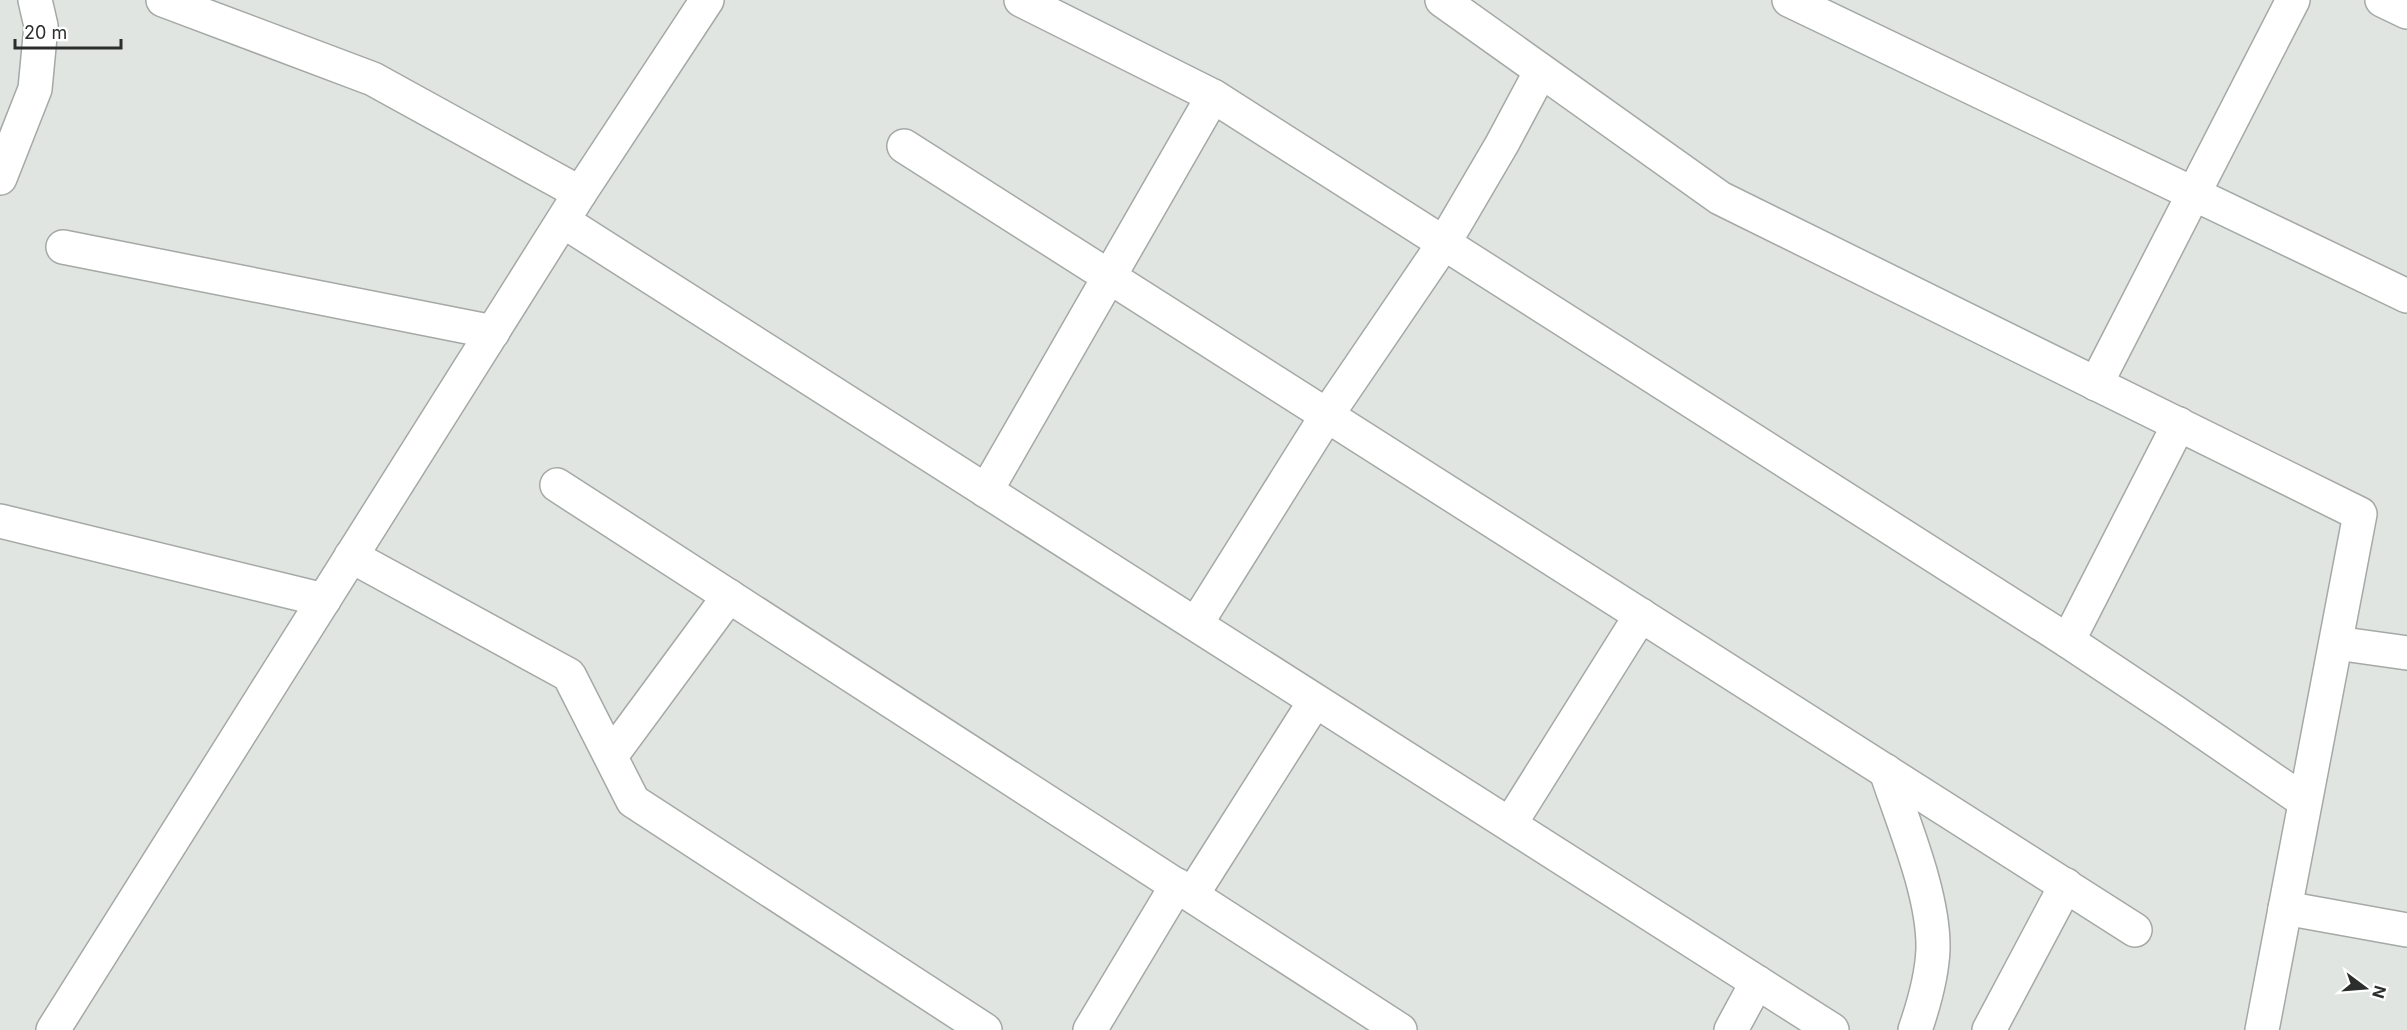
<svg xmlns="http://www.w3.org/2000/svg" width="2407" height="1030" font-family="Inter,sans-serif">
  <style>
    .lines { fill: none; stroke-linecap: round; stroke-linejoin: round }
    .minor-casing { stroke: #a5a9a6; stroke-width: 36 }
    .minor { stroke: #fff; stroke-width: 33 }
  </style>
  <rect width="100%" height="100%" fill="#e0e5e2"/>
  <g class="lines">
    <defs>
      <g id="minor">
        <path d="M163 0 373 79 580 193"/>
        <path d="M1021 0 1213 96 2068 641 2173 711 2304 801"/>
        <path d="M1442 0 1720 198 2360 514 2262 1030"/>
        <path d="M1789 0 2407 296"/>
        <path d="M2382 0 2407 12"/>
        <path d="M904 146 2135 930"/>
        <path d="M0 178 35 89 41 26 35 0"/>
        <path d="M563 221 1832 1030"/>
        <path d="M63 247 493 332"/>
        <path d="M2096 384 2293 0"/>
        <path d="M557 485 1400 1030"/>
        <path d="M986 491 1213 96"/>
        <path d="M0 521 324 600"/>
        <path d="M351 556 569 675 633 801 985 1030"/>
        <path d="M1196 624 1327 415 1444 243 1502 144 1541 71"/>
        <path d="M2068 641 2179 424"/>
        <path d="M2336 643 2407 653"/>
        <path d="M611 756 729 596"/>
        <path d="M1886 771C1903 823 1934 894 1933 949 1932 977 1924 1004 1915 1030"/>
        <path d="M1510 824 1641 615"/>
        <path d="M1192 895 1315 701"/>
        <path d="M2285 908 2407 930"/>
        <path d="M53 1030 580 193 707 0"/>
        <path d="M1090 1030 1177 885"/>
        <path d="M1731 1030 1757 982"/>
        <path d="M1989 1030 2066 885"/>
      </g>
    </defs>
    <use href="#minor" class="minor-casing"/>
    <use href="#minor" class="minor"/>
  </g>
  <g transform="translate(2365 988) rotate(106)" stroke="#ffffff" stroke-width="4.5" paint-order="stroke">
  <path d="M0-4.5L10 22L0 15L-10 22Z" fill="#2c2e2d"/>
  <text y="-9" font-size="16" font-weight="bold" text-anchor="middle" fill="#2c2e2d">N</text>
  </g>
  <path d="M15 39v9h106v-9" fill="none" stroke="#2c2e2d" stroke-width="3"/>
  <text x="24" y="39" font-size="18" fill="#2c2e2d" stroke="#ffffff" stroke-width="4.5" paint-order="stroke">20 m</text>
</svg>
